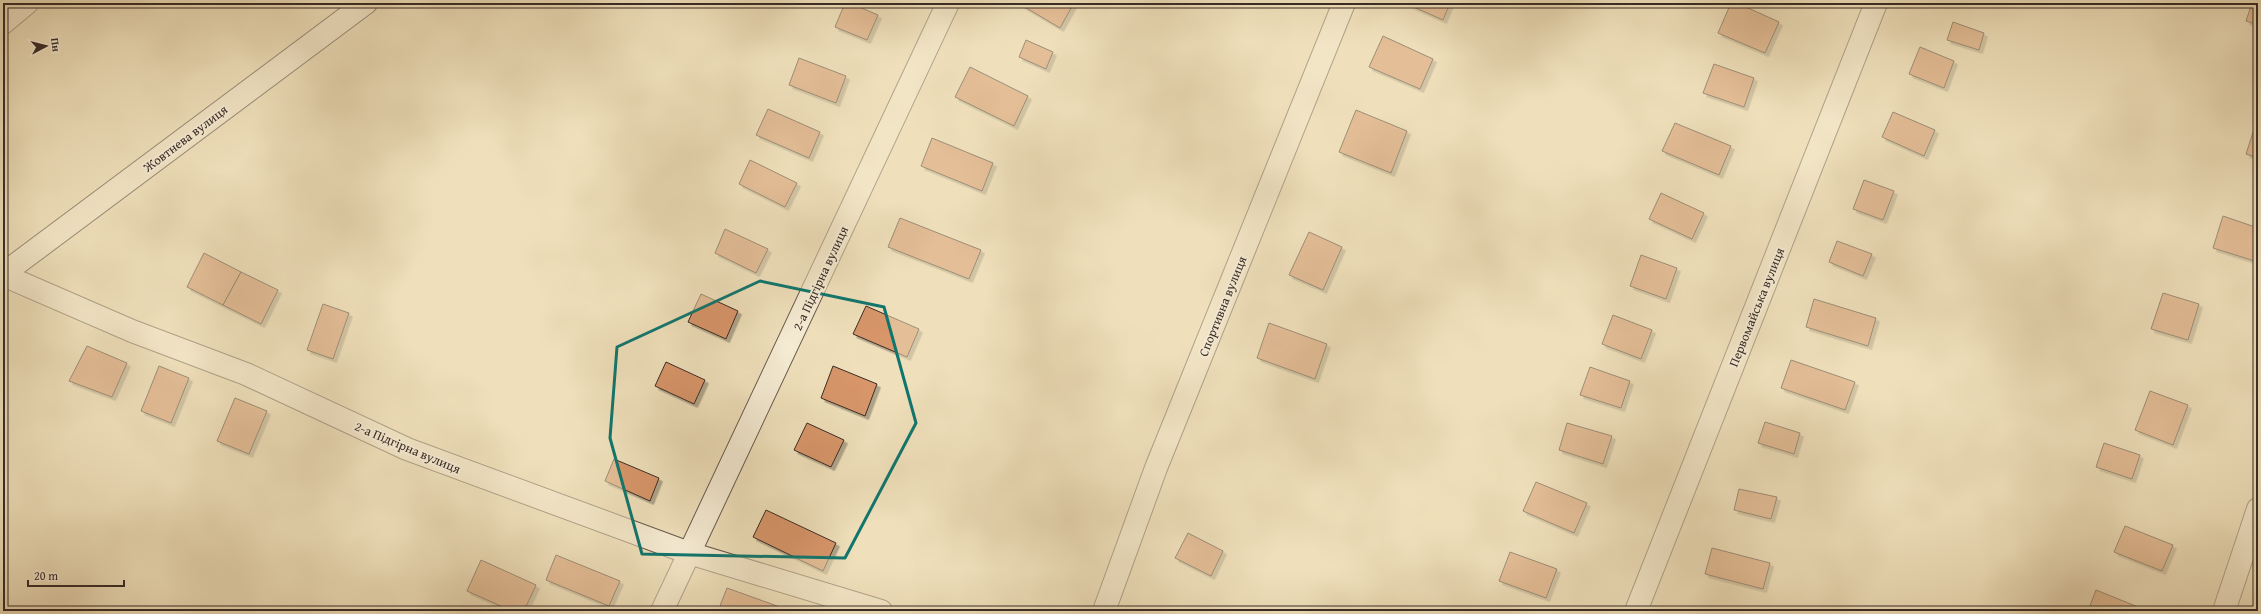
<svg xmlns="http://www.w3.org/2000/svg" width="2261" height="614" font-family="'Gentium Book Plus',serif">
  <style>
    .building { fill: #d8966a; stroke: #382b26; filter: url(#shadow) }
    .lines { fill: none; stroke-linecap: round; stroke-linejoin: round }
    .street-casing { stroke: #66584b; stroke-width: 24 }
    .secondary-casing { stroke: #382b26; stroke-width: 24 }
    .street { stroke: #f5ebd3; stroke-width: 22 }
    .secondary { stroke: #f5ebd3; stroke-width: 22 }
    .marked { fill: none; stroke: #0f766e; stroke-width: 3; stroke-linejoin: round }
    .labels { text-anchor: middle; stroke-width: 4; stroke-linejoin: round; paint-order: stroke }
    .street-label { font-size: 13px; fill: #382b26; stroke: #f5ebd3 }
  </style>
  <defs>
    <filter id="shadow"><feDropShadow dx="3.5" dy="3.5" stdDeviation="0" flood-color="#0004"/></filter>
  </defs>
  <rect width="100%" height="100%" fill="#efe0bb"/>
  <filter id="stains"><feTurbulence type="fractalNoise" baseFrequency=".005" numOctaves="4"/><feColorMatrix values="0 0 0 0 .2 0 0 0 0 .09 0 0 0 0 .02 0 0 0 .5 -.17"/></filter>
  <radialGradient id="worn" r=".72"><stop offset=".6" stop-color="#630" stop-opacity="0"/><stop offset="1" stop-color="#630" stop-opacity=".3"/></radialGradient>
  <g class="building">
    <path d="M845 3H850L878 15 867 40 835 27Z"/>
    <path d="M1018 3H1074L1060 28Z"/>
    <path d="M1405 3H1450L1443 20Z"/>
    <path d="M1731 3H1737L1779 22 1765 53 1718 33Z"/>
    <path d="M2252 3H2258V25L2246 21Z"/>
    <path d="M1953 22 1984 33 1979 50 1947 40Z"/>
    <path d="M1383 36 1433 59 1420 89 1369 67Z"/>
    <path d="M1026 40 1053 52 1046 69 1019 57Z"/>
    <path d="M1920 47 1954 61 1944 88 1909 74Z"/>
    <path d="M799 58 846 76 836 103 789 85Z"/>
    <path d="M1714 64 1754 78 1744 107 1703 93Z"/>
    <path d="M970 67 1028 96 1014 126 955 97Z"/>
    <path d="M768 109 820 132 809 158 756 135Z"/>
    <path d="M1356 110 1407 131 1391 173 1339 152Z"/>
    <path d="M1893 112 1935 130 1924 156 1882 137Z"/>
    <path d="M1675 123 1731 146 1719 175 1662 151Z"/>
    <path d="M2256 123 2258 124V158L2246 154Z"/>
    <path d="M932 138 993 163 982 191 921 166Z"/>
    <path d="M750 160 797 183 785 207 739 184Z"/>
    <path d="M1864 180 1894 191 1883 220 1853 209Z"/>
    <path d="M1661 193 1704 213 1692 239 1649 219Z"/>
    <path d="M2223 216 2258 228V262L2213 248Z"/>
    <path d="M900 218 981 250 969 279 888 247Z"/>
    <path d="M725 229 768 249 756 273 715 253Z"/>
    <path d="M1309 232 1342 247 1323 290 1289 275Z"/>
    <path d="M1837 241 1872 254 1863 276 1829 262Z"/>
    <path d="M204 253 241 272 223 305 187 287Z"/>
    <path d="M1641 255 1677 268 1666 299 1630 286Z"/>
    <path d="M241 272 278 290 261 324 223 305Z"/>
    <path d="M2163 293 2199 304 2188 340 2151 329Z"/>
    <path d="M701 294 738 311 726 339 688 322Z"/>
    <path d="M1814 299 1876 318 1868 346 1806 327Z"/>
    <path d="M323 304 349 313 333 359 307 350Z"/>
    <path d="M866 306 919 329 907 357 853 334Z"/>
    <path d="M1613 315 1652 330 1641 359 1602 344Z"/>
    <path d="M1269 323 1327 344 1315 379 1257 358Z"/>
    <path d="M87 346 127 363 112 397 69 381Z"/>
    <path d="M1791 360 1855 382 1845 410 1781 388Z"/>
    <path d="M666 362 705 380 694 404 655 386Z"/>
    <path d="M159 366 189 378 171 423 141 411Z"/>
    <path d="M833 366 877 384 865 416 821 398Z"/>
    <path d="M1590 367 1630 381 1621 408 1580 395Z"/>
    <path d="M2150 391 2188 405 2173 445 2135 430Z"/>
    <path d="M235 398 267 411 249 454 217 441Z"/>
    <path d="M1765 422 1800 433 1794 454 1758 443Z"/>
    <path d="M807 423 844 440 831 467 794 450Z"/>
    <path d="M1567 423 1612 436 1603 464 1559 450Z"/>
    <path d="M2104 443 2140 455 2132 479 2096 467Z"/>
    <path d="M614 459 659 478 650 501 605 481Z"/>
    <path d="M1536 482 1587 503 1574 533 1523 511Z"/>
    <path d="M1739 489 1777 497 1771 519 1734 510Z"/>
    <path d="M766 510 836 543 823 571 753 537Z"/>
    <path d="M2125 526 2173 545 2162 571 2114 552Z"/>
    <path d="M1188 533 1223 551 1211 576 1175 558Z"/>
    <path d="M1712 548 1770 563 1763 589 1705 574Z"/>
    <path d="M1510 552 1557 569 1546 598 1499 581Z"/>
    <path d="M556 555 620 581 609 606 546 580Z"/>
    <path d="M481 560 536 585 524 611H512L467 591Z"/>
    <path d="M727 588 791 611H718Z"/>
    <path d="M2096 590 2148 611H2088Z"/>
    <path d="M1492 607 1503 611H1490Z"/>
  </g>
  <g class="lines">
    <defs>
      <g id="street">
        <path d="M3 23 27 3"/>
        <path d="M3 275 132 331 246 374 407 449 689 553 881 611"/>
        <path d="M662 611 948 3"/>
        <path d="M1104 611 1156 468 1344 3"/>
        <path d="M1636 611 1876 3"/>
        <path d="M2224 611 2258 509"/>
      </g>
      <path id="secondary" d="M3 274 366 3"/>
    </defs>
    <use href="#street" class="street-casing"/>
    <use href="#secondary" class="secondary-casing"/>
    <use href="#street" class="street"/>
    <use href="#secondary" class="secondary"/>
  </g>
  <path d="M0 0H2261V614H0ZM760 281 884 307 916 423 845 558 642 554 610 438 617 347Z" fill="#efe0bb" fill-opacity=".55" fill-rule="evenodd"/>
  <path class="marked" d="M760 281 884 307 916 423 845 558 642 554 610 438 617 347Z"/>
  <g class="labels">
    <g class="street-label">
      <text transform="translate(185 138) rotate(-37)" y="5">Жовтнева вулиця</text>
      <text transform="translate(820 278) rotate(-65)" y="5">2-а Підгірна вулиця</text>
      <text transform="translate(1222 306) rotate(-68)" y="5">Спортивна вулиця</text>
      <text transform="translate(1756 307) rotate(-68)" y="5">Первомайська вулиця</text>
      <text transform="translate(408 447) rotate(23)" y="5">2-а Підгірна вулиця</text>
    </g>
  </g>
  <rect width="2261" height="614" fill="none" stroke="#efe0bb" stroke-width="16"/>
  <rect x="4" y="4" width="2253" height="606" fill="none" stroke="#382b26" stroke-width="2"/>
  <rect x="8" y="8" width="2245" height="598" fill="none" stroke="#382b26"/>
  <g transform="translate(46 46) rotate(83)" stroke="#f5ebd3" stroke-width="3" paint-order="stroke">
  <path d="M0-3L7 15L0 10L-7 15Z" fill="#382b26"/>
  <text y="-6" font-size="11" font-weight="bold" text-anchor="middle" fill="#382b26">Пн</text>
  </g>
  <path d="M28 580v6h96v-6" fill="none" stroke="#382b26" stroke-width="2"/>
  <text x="34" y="580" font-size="12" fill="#382b26" stroke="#f5ebd3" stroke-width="3" paint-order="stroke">20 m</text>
  <rect width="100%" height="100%" filter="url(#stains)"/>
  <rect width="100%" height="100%" fill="url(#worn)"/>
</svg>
